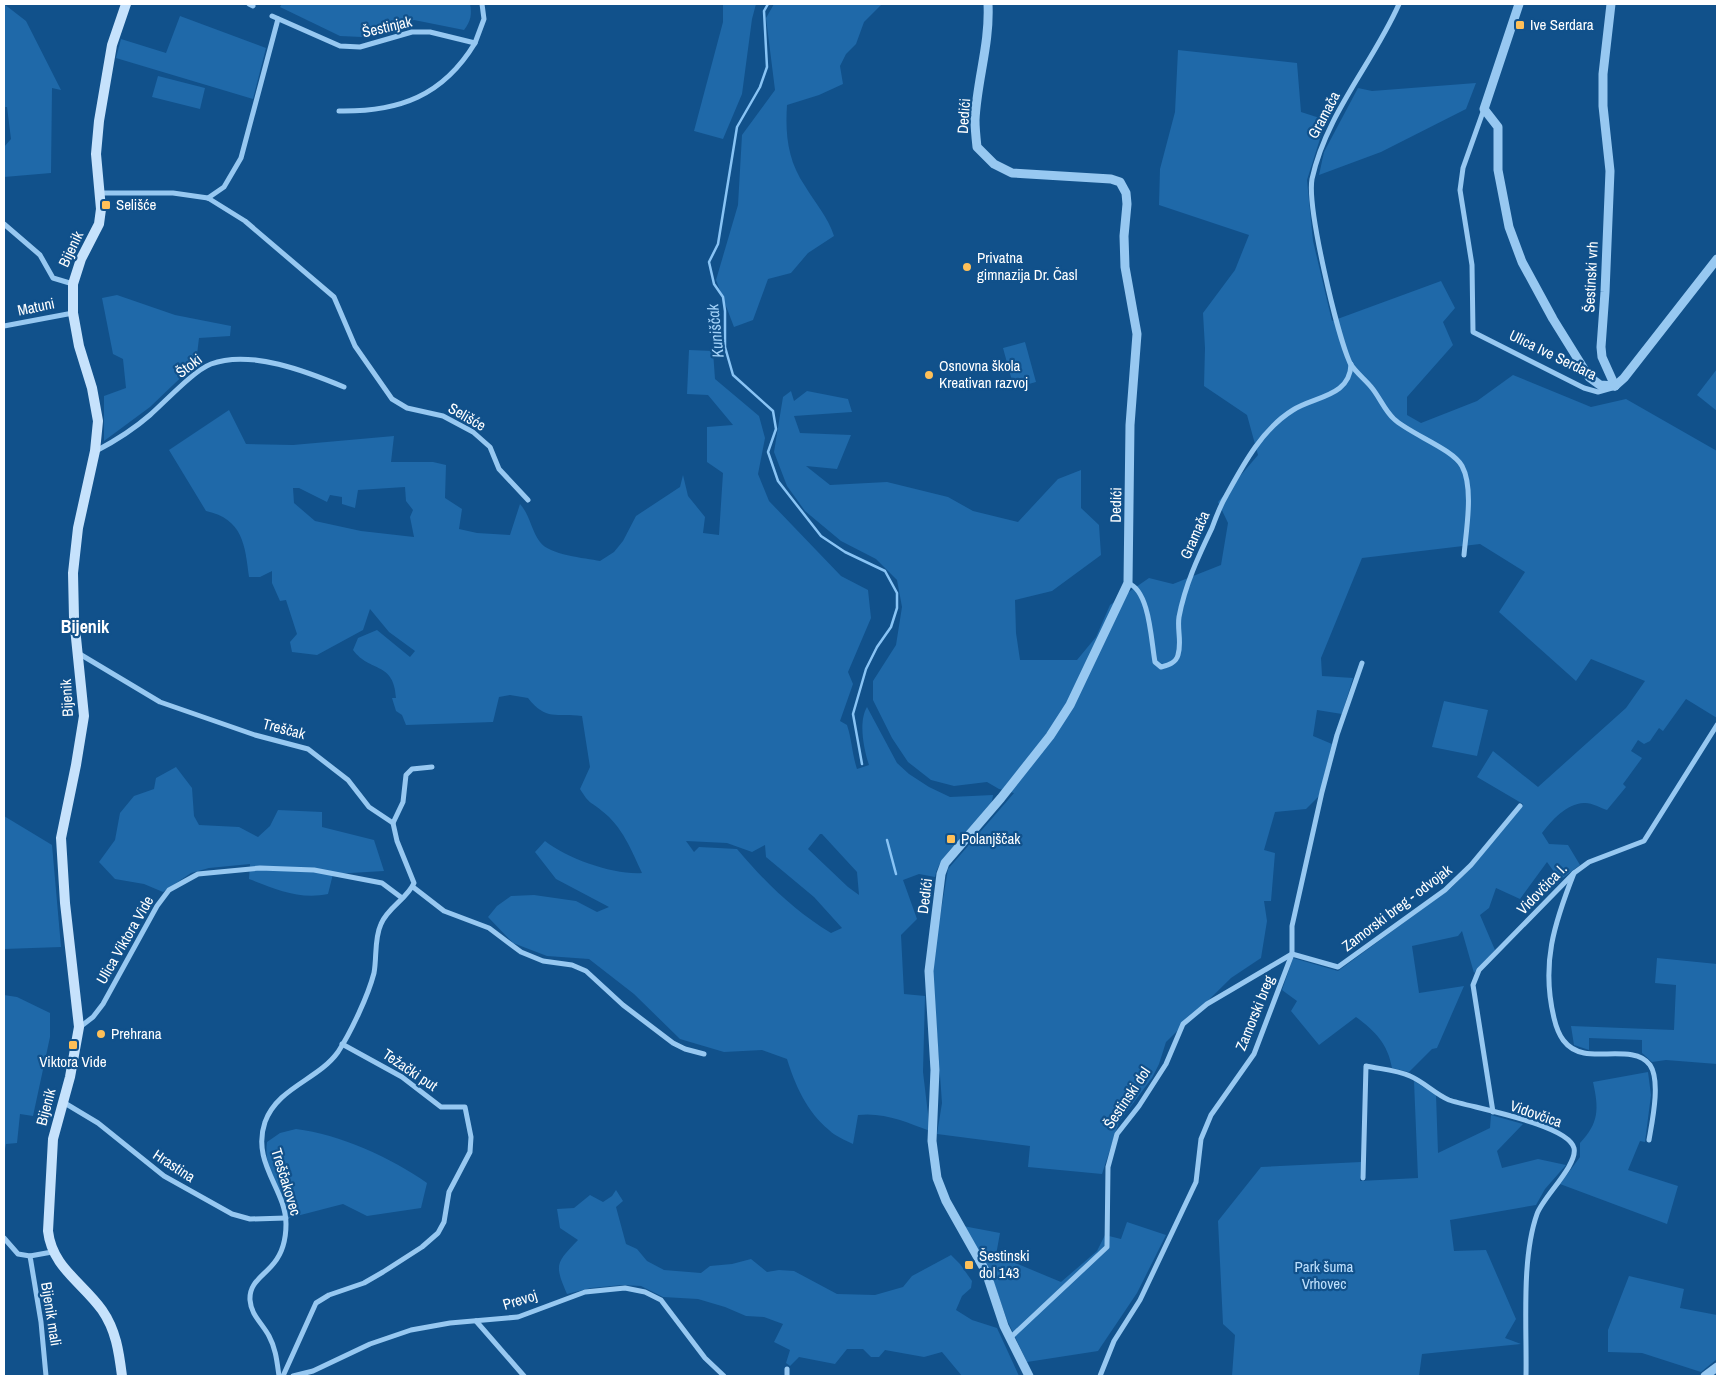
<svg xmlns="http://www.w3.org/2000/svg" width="1721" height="1380" font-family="'Archivo Narrow',sans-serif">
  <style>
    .green { fill: #1f69a9; fill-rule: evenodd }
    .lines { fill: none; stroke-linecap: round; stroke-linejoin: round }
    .stream { stroke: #89c4f5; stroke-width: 2.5 }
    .minor { stroke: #97c8f1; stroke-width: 5 }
    .tertiary { stroke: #97c8f1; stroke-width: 9 }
    .secondary { stroke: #c6e2fc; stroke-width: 10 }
    .poi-dot { fill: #ffc058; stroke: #11518b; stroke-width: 2 }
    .labels { text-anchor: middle; stroke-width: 4.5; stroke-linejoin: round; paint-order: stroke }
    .poi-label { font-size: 15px; fill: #fff; stroke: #11518b; text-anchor: start }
    .street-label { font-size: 15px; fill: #fff; stroke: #11518b }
    .park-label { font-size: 15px; fill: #bee0fd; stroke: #11518b }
    .water-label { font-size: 16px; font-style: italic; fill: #a3d2f9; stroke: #11518b }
    .quarter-label { font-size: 18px; font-weight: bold; fill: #fff; stroke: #11518b }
  </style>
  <rect width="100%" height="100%" fill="#11518b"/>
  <g class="green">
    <path d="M4 4 26 21 61 90 52 88 51 173 4 177V147L11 139 7 107H4Z"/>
    <path d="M282 4H470C472 14 471 21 464 30L414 20 362 37 340 36 280 7Z"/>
    <path d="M723 4H756L752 19 742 94 723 139 694 131 723 22Z"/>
    <path d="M774 4H882L864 22 856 44 846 54 840 66 843 84 819 95 787 105C785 135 788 161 805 186 815 203 828 217 834 236L808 253 791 273 768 279 753 320 734 327 716 280 738 205 742 135 775 90 766 18Z"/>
    <path d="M180 16 266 48 253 99 116 58 121 39 166 53Z"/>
    <path d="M1178 50 1297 63 1301 112 1326 120 1307 180 1313 241 1332 321 1441 281 1455 308 1443 322 1453 345 1407 397V415L1421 423 1477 401 1513 375 1591 407 1626 399 1717 451V718L1686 699 1663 731 1659 728 1650 741 1644 744 1638 740 1631 751 1642 758 1623 784 1626 787 1607 810C1601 808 1590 802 1584 803 1566 804 1552 820 1542 833L1549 844 1568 845 1580 865 1560 880 1547 862 1520 899 1496 888 1489 908 1480 915 1495 950 1474 973 1462 931 1458 936 1412 946 1419 993 1464 986 1437 1048 1432 1049 1409 1072 1392 1068C1388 1044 1375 1031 1356 1017L1319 1045 1291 1011 1297 1001 1282 990 1293 958 1338 971 1451 888 1473 866 1523 804 1477 777 1493 751 1538 787 1626 708 1645 681 1591 659 1576 681 1499 612 1525 572 1480 544 1362 558 1321 658 1322 676 1353 678 1342 714 1317 710 1313 736 1332 744 1319 796 1306 809 1275 812 1264 850 1275 853 1271 901H1264L1267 921 1261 958 1231 978 1166 1042 1159 1064 1152 1078 1119 1122 1102 1174 1028 1167 1030 1146 937 1134 942 1103 932 965 948 869 1014 793 999 789 987 782 954 786 931 780 908 762 892 738 873 700V681L896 645 902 607 897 580 876 559 841 541 805 511 787 486 774 452 783 397 791 391 794 401 807 391 848 399 852 412 794 416 800 433 851 435 837 469 806 466 830 485 887 482 948 497 973 511 1018 522 1058 479 1081 470V508L1099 525 1101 555 1052 591 1015 600 1016 633 1020 660H1077L1096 637 1110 605 1149 578 1173 584 1221 565 1228 523 1218 502 1258 455 1247 415 1204 386 1205 348 1203 313 1235 270 1249 235 1159 205 1160 169 1175 112Z"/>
    <path d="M158 76 205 88 200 109 152 97Z"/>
    <path d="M1476 83 1466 109 1381 152 1319 175 1324 152 1358 88 1372 91Z"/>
    <path d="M117 295 175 315 231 326 230 336 199 338 196 363 150 407 104 441V396L126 388 123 359 113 354 102 298Z"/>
    <path d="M1025 342 1036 382 1014 388 1003 348Z"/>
    <path d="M689 350 713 351 715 379 759 416 765 438 758 474 769 501 841 576 868 590 871 618 848 672 853 684 840 721 847 725C852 740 852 754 857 769L869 765C864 750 858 722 867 707L897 763 909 774 929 787 950 797 993 795C992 822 940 846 935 877L919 874 903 880 917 919 901 935 904 994 925 996 923 1072 930 1131C906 1122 884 1112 858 1115L853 1144C845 1140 835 1136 829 1130 807 1112 795 1085 787 1059L762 1050 724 1052 680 1039 634 994 589 959 547 956 513 943 488 917 497 906 511 896 534 895 576 901 597 912 609 907 556 879 535 852 545 841C568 859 614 875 642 873 632 851 622 826 602 811 589 800 590 805 580 789L590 767 582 716C556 713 546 721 528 698L510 695 499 697 493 722 406 725 402 715 396 711 392 698H396C394 661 370 673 353 650L358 638 377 630 410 657 415 651 389 632 370 609 363 630 317 655 292 652 290 642 297 634 286 600 280 601 272 583V571L260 577H249C245 545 243 519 206 511L169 450 229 410 246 444 293 445 394 436 391 462H433L446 465 445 498 462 509 459 529 477 533 510 535 520 504C530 515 531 530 540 542 549 555 585 558 600 561L614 552 623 541 636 516 680 487 683 475 688 496 705 517 703 533 719 535 723 473 707 462V427L733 425 708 395 687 394ZM405 487 406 501 413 510 410 517 414 537 361 531 315 521 294 503 293 488H299L327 502 330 495 342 497V504L355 508 358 490ZM820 834H822L857 872 859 895 848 887 808 849ZM686 841 727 843 752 852 765 845 766 857 814 897 842 928 831 933C794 911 765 882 737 849L699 847 694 852Z"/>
    <path d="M1717 369V411L1697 395Z"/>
    <path d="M1444 701 1488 710 1477 756 1432 747Z"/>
    <path d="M176 767 192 788 194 816 199 825 239 827 258 837 270 826 278 810 322 812V827L374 840 384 871 333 874 328 894C299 900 276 889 249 879L250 864 209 868 191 873 163 892 144 884 115 879 99 862 115 840 120 813 134 796 154 789 156 778Z"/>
    <path d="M4 816 52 845 61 947 4 949Z"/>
    <path d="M1657 958 1717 964V1064L1666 1060 1652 1062 1642 1053V1040L1589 1038V1050L1574 1045 1571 1026 1674 1030 1676 985 1655 983Z"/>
    <path d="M4 995 17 997 50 1013V1037L33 1116 20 1114 17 1143 6 1144 4 1154Z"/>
    <path d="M1648 1072 1651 1095 1645 1142 1640 1141 1628 1170 1678 1186 1667 1224 1560 1184 1580 1157V1143C1599 1123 1599 1109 1593 1082Z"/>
    <path d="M1414 1081 1436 1095 1438 1153 1490 1128 1491 1115 1523 1124 1497 1151 1502 1168 1538 1159 1566 1165 1545 1189 1536 1205 1450 1220 1454 1251 1486 1250 1516 1319 1505 1338 1521 1344 1422 1354 1419 1376H1232L1235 1335 1223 1324 1218 1221 1261 1167 1361 1162 1360 1181 1418 1178Z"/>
    <path d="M296 1129C339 1134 392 1158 427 1183L421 1208 367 1216 343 1204 289 1218C280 1194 263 1168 267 1142L280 1133Z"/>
    <path d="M616 1190 623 1201 616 1207 626 1244 637 1249 647 1261 664 1270 701 1273 710 1266 732 1264 751 1259 767 1272 779 1270 794 1271 837 1294 875 1295 903 1287 912 1276 951 1255 960 1264 972 1281 971 1288 962 1296 956 1310 972 1320 997 1328 1019 1376H962L942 1352 924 1357 885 1350 879 1357H871L863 1349H847L835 1364 799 1357 790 1366 786 1363 790 1350 774 1342 783 1324 764 1317 746 1316 725 1307 698 1299 663 1297 641 1286 622 1285 591 1288 567 1294C554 1264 556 1263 578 1240L560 1228 557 1209 574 1208 590 1195 603 1202 612 1196Z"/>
    <path d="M1127 1222 1166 1235 1137 1293 1098 1351 1027 1362 1007 1320 989 1269 963 1226 1000 1233 996 1255 1061 1282 1097 1251 1105 1235 1121 1239Z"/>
    <path d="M1629 1276 1684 1289 1680 1308 1717 1315V1359L1701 1372 1642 1353 1608 1352V1330Z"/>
  </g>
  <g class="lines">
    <g class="stream">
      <path d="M768 4 764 11 767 67 760 87 737 127 718 244 709 262 714 284 723 297 725 311V347L733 375 773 411 776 429 768 452 778 481 821 536 845 552 885 571 897 593V608L891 627 877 647 866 669 853 714 862 764"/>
      <path d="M887 840 896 874"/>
    </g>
    <g class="minor">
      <path d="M249 4 253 6"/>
      <path d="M1399 4C1373 63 1326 114 1312 179 1307 208 1337 334 1350 363 1355 372 1366 380 1372 388 1380 398 1385 411 1394 419 1410 434 1453 449 1462 466 1474 488 1466 531 1464 555"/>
      <path d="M272 16 340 46 360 47 412 32H430L475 43C443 96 399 112 339 111"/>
      <path d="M475 43 484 19 482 4"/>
      <path d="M1484 109 1463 168 1460 190 1472 265 1473 332 1584 388 1598 392 1612 388"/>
      <path d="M101 193H173L208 198 245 221 334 297 355 346 392 399 407 408 443 416 473 432 490 447 499 469 528 500"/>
      <path d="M208 198 224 187 241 158 278 19"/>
      <path d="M4 224 40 255 53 278 73 284"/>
      <path d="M4 326 73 313"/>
      <path d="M96 451C115 441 134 429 150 415 165 402 193 371 211 364 250 349 308 372 344 387"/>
      <path d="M1128 583C1150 591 1151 641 1155 662L1161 667C1168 665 1176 663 1178 655 1182 642 1177 630 1179 617 1185 585 1198 557 1212 528 1216 517 1220 506 1226 496 1243 465 1262 429 1293 410 1315 396 1350 397 1351 364"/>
      <path d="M78 653 160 702 255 735 308 749 348 780 369 807 393 823 403 802 406 775 412 769 432 767"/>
      <path d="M1574 873C1554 924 1541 964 1554 1018 1558 1035 1565 1049 1584 1053 1604 1057 1637 1047 1650 1065 1661 1081 1652 1122 1649 1140"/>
      <path d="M413 887 444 911 489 928 521 952 543 961 572 965 586 971 623 1005 673 1043 685 1049 704 1054"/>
      <path d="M80 1027 93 1017 103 1004 157 906 169 890 198 874 260 868 314 870 382 883 402 898"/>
      <path d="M63 1102 98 1123 164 1176 232 1214 250 1219 286 1218"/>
      <path d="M1493 1112 1473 985 1479 970 1574 873 1589 862 1644 841 1717 725"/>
      <path d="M1363 1178 1366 1066C1380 1069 1397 1070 1410 1076 1424 1082 1435 1094 1449 1100 1473 1108 1568 1124 1574 1148 1578 1165 1543 1197 1537 1214 1521 1259 1527 1328 1526 1376"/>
      <path d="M4 1238 18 1254 30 1256"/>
      <path d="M476 1321 524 1376"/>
      <path d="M1010 1338 1107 1247 1108 1167 1117 1134 1139 1106 1166 1064 1183 1024 1207 1004 1292 954 1338 967 1445 890 1471 865 1520 806"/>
      <path d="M787 1369V1376"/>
      <path d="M46 1376 41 1322 30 1256 52 1252"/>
      <path d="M279 1376C277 1362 276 1349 269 1336 262 1323 251 1315 250 1300 249 1282 264 1276 274 1263 283 1252 286 1238 286 1224 286 1189 251 1163 265 1122 278 1087 318 1080 338 1052 351 1032 368 996 374 973 377 957 374 939 381 924 388 907 407 899 414 883L397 841 393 823"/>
      <path d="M283 1376 316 1303 329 1295 364 1283 383 1272 422 1247 438 1233 444 1222 449 1192 470 1152 471 1137 465 1107H441L402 1077 342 1044"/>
      <path d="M293 1376 313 1371 370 1344 411 1330 450 1323 518 1317 585 1292 625 1288 645 1292 661 1300 705 1358 724 1376"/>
      <path d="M1100 1376 1114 1341 1140 1300 1196 1182 1201 1139 1211 1115 1254 1054 1292 954V926L1322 792 1337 735 1362 663"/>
    </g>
    <g class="tertiary">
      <path d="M988 4C990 44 977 80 975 120 975 129 976 138 977 147L994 164 1012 173 1111 179 1120 182 1126 193 1127 204 1124 236 1125 267 1137 334 1130 425 1128 583 1070 705 1050 736 1001 798 945 863 941 874 929 971 935 1070 932 1141 937 1178 946 1201 986 1272 1004 1326 1029 1376"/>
      <path d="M1519 4 1484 109 1498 127V170L1509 227 1522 262 1553 319 1589 377 1600 385 1615 386"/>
      <path d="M1611 4 1603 74V106L1610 171 1605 292 1601 347 1602 357 1615 386"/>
      <path d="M1615 386 1624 378 1717 259"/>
      <path d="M1705 1376 1717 1367"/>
    </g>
    <path class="secondary" d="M122 1376C119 1352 116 1330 102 1310 82 1282 52 1267 48 1231L53 1139 70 1077 79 1027 65 903 61 838 76 765 84 716 74 618 73 573 78 528 95 451 98 421 92 388 79 346 73 313V284L81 259 99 224 101 209 96 154 99 121 112 45 126 4"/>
  </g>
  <g class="poi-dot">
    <rect x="1515" y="20" width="10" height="10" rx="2.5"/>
    <rect x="101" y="200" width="10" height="10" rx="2.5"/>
    <circle cx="967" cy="267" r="5"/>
    <circle cx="929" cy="375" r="5"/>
    <rect x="946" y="834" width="10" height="10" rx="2.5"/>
    <circle cx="101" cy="1034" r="5"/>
    <rect x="68" y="1040" width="10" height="10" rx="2.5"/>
    <rect x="964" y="1260" width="10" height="10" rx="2.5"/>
  </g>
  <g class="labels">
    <g class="poi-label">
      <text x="1530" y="30">Ive Serdara</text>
      <text x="116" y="210">Selišće</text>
      <text x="977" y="263">Privatna<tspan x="977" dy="17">gimnazija Dr. Časl</tspan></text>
      <text x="939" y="371">Osnovna škola<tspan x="939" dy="17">Kreativan razvoj</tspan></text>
      <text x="961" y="844">Polanjščak</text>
      <text x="111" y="1039">Prehrana</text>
      <text x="73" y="1067" text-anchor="middle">Viktora Vide</text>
      <text x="979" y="1261">Šestinski<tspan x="979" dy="17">dol 143</tspan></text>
    </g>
    <g class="street-label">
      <text transform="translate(387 27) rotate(-13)" y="5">Šestinjak</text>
      <text transform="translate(1324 115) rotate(-62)" y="5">Gramača</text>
      <text transform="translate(964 116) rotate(-86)" y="5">Dedići</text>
      <text transform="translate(71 249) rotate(-65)" y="5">Bijenik</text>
      <text transform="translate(1591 277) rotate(-87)" y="5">Šestinski vrh</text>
      <text transform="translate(36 307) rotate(-12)" y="5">Matuni</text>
      <text transform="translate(1553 355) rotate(26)" y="5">Ulica Ive Serdara</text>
      <text transform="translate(189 366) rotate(-37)" y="5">Štoki</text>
      <text transform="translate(467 417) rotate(30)" y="5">Selišće</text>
      <text transform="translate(1116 505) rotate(-89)" y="5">Dedići</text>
      <text transform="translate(1195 535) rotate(-66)" y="5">Gramača</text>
      <text transform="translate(67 698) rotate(-93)" y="5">Bijenik</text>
      <text transform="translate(284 729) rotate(15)" y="5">Treščak</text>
      <text transform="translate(1542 889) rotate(-46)" y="5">Vidovčica I.</text>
      <text transform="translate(925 896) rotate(-83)" y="5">Dedići</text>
      <text transform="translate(1397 908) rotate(-37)" y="5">Zamorski breg - odvojak</text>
      <text transform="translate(125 940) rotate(-60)" y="5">Ulica Viktora Vide</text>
      <text transform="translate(1255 1013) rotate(-68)" y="5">Zamorski breg</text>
      <text transform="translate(410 1070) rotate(34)" y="5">Težački put</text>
      <text transform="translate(1127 1098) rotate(-56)" y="5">Šestinski dol</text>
      <text transform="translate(46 1107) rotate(-75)" y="5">Bijenik</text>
      <text transform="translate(1536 1114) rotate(19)" y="5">Vidovčica</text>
      <text transform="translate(174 1166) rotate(33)" y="5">Hrastina</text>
      <text transform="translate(286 1182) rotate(73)" y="5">Treščakovec</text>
      <text transform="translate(520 1300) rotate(-17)" y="5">Prevoj</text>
      <text transform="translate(51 1314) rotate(81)" y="5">Bijenik mali</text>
    </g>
    <g class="park-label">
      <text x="1324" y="1272">Park šuma<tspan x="1324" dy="17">Vrhovec</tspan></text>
    </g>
    <g class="water-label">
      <text transform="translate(715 331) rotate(-96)" y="6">Kuniščak</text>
    </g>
    <g class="quarter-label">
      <text x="85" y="633">Bijenik</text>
    </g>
  </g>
  <rect width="1721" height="1380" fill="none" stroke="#ffffff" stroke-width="10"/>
</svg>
